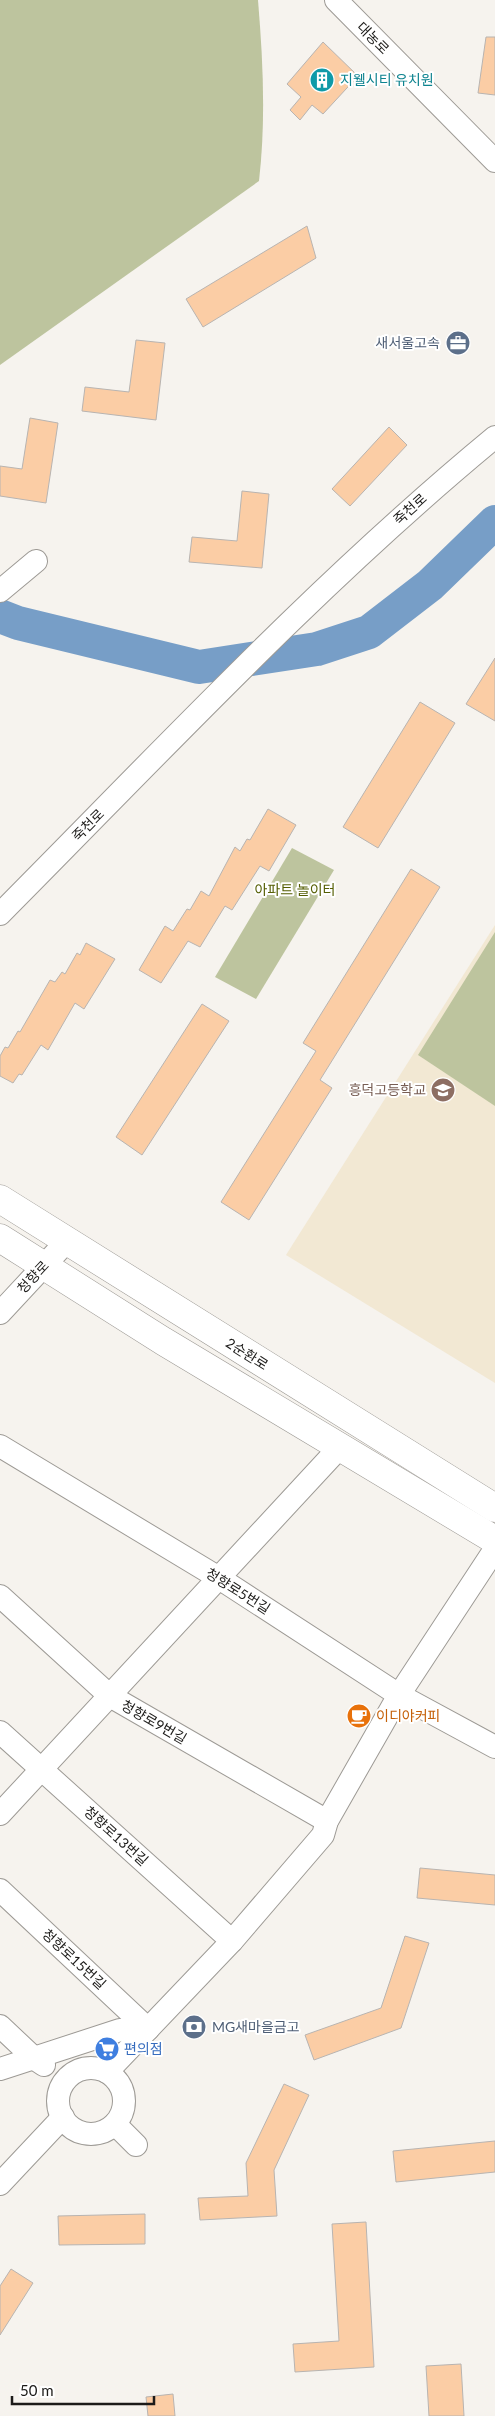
<svg xmlns="http://www.w3.org/2000/svg" width="495" height="2416" font-family="Lato,'Noto Sans KR',sans-serif">
  <style>
    .education { fill: #f2e8d3 }
    .green { fill: #bdc49e }
    .lines { fill: none; stroke-linecap: round; stroke-linejoin: round }
    .river { stroke: #779ec7; stroke-width: 34 }
    .building { fill: #fbcda5; stroke: #b8b4b1 }
    .minor-casing { stroke: #9d9a95; stroke-width: 24 }
    .major-casing { stroke: #9d9a95; stroke-width: 29 }
    .minor { stroke: #fff; stroke-width: 22 }
    .major { stroke: #fff; stroke-width: 28 }
    .labels { text-anchor: middle; stroke-width: 4; stroke-linejoin: round; paint-order: stroke }
    .street-label { font-size: 14px; fill: #1c1b19; stroke: #fff }
    .culture-label { font-size: 14px; fill: #0d838f; stroke: #fff; text-anchor: start }
    .service-label { font-size: 14px; fill: #4e5e75; stroke: #fff; text-anchor: end }
    .park-label { font-size: 14px; fill: #555e03; stroke: #fff }
    .education-label { font-size: 14px; fill: #785e54; stroke: #fff; text-anchor: end }
    .food-label { font-size: 14px; fill: #c56008; stroke: #fff; text-anchor: start }
    .shop-label { font-size: 14px; fill: #366cbe; stroke: #fff; text-anchor: start }
  </style>
  <rect width="100%" height="100%" fill="#f6f3ee"/>
  <path class="education" d="M495 925V1383L286 1255Z"/>
  <g class="green">
    <path d="M0 0H258C263 61 266 120 259 181L0 365Z"/>
    <path d="M292 848 334 870 256 999 215 977Z"/>
    <path d="M495 932V1106L418 1055Z"/>
  </g>
  <g class="lines">
    <path class="river" d="M0 616 18 623 199 667 317 649 369 632 430 585 495 522"/>
  </g>
  <g class="building">
    <path d="M486 37H495V95L478 93Z"/>
    <path d="M323 42 358 76 323 114 312 105 300 120 290 110 301 97 287 84Z"/>
    <path d="M307 226 316 258 203 327 186 299Z"/>
    <path d="M136 340 165 343 156 420 82 411 85 387 129 392Z"/>
    <path d="M30 418 58 423 46 503 0 496V466L22 469Z"/>
    <path d="M389 427 407 445 350 506 332 489Z"/>
    <path d="M242 491 269 494 262 568 189 562 192 537 237 541Z"/>
    <path d="M495 658V721L466 704Z"/>
    <path d="M420 702 455 723 378 848 343 827Z"/>
    <path d="M268 809 296 825 269 871 260 866 232 910 225 906 200 947 188 941 161 983 139 970 165 926 173 931 187 909 190 910 201 891 209 896 235 847 240 851 247 839 250 840Z"/>
    <path d="M411 869 440 887 320 1080 332 1088 249 1220 221 1202 316 1051 303 1043Z"/>
    <path d="M86 943 115 959 84 1009 75 1003 48 1050 41 1045 22 1075 19 1074 13 1083 0 1076V1056L5 1047 8 1048 18 1031 20 1032 50 980 55 982 62 972 65 974 77 953 80 955Z"/>
    <path d="M202 1004 229 1021 142 1155 116 1137Z"/>
    <path d="M420 1868 495 1875V1905L417 1898Z"/>
    <path d="M405 1936 429 1943 401 2028 314 2060 305 2035 381 2008Z"/>
    <path d="M284 2084 309 2095 274 2170 277 2216 200 2220 198 2198 248 2196 246 2163Z"/>
    <path d="M495 2141V2172L396 2182 393 2151Z"/>
    <path d="M145 2214V2244L59 2245 58 2216Z"/>
    <path d="M366 2222 374 2367 295 2372 293 2344 339 2341 332 2224Z"/>
    <path d="M11 2269 33 2283 0 2335V2286Z"/>
    <path d="M461 2364 464 2416H429L426 2366Z"/>
    <path d="M173 2394 175 2416H148L146 2397Z"/>
  </g>
  <g class="lines">
    <defs>
      <g id="minor">
        <path d="M336 0 495 161"/>
        <path d="M0 591 36 561"/>
        <path d="M0 914C162 751 318 583 495 437"/>
        <path d="M0 1313 67 1241"/>
        <path d="M0 1446 219 1578 399 1695 495 1747"/>
        <path d="M0 1596 110 1696 327 1821"/>
        <path d="M0 1732 232 1941"/>
        <path d="M0 1814 340 1447"/>
        <path d="M0 1890 148 2029"/>
        <path d="M0 2026 35 2059 44 2065"/>
        <circle cx="91" cy="2101" r="33"/>
        <path d="M0 2069 120 2030 148 2029"/>
        <path d="M107 2072 232 1941 323 1835 327 1821 399 1695 495 1549"/>
        <path d="M115 2124 136 2145"/>
        <path d="M0 2184 63 2117"/>
      </g>
      <g id="major">
        <path d="M0 1199 495 1508"/>
        <path d="M0 1238 163 1341 495 1540"/>
      </g>
    </defs>
    <use href="#minor" class="minor-casing"/>
    <use href="#major" class="major-casing"/>
    <use href="#minor" class="minor"/>
    <use href="#major" class="major"/>
  </g>
  <defs>
    <symbol id="building-disc" viewBox="-11 -11 22 22"><circle r="9.5" fill="#0f9aa8" stroke="#fff"/><path d="M-4-6H4V6H1V3H-1V6H-4ZM-2.5-4.3h1.7v1.8h-1.7ZM.8-4.3h1.7v1.8H.8ZM-2.5-1h1.7V.8h-1.7ZM.8-1h1.7V.8H.8Z" fill="#fff"/></symbol>
    <symbol id="office-disc" viewBox="-11 -11 22 22"><circle r="9.5" fill="#5c6f8a" stroke="#fff"/><path d="M-6-3h4V-5.5h4V-3h4V5H-6ZM-1-4.5V-3h2v-1.5ZM-6 0V1H6V0Z" fill="#fff"/></symbol>
    <symbol id="school-disc" viewBox="-11 -11 22 22"><circle r="9.5" fill="#8d6e63" stroke="#fff"/><path d="M0-5L7-2L0 1L-7-2ZM-4 1L0 2.5L4 1V4Q0 6-4 4Z" fill="#fff"/></symbol>
    <symbol id="cafe-disc" viewBox="-11 -11 22 22"><circle r="9.5" fill="#e8710a" stroke="#fff"/><path d="M-5.5-4.5H6V0H3Q3 3.5 0 3.5H-2.5Q-5.5 3.5-5.5 0ZM3-3.2v2h1.7v-2ZM-6 4.5H4V6H-6Z" fill="#fff"/></symbol>
    <symbol id="bank-disc" viewBox="-11 -11 22 22"><circle r="9.5" fill="#5c6f8a" stroke="#fff"/><path d="M-6-4H6V4H-6ZM0-2.3a2.3 2.3 0 1 0 0 4.6a2.3 2.3 0 1 0 0-4.6Z" fill="#fff"/></symbol>
    <symbol id="supermarket-disc" viewBox="-11 -11 22 22"><circle r="9.5" fill="#3f7fe0" stroke="#fff"/><path d="M-6-5.5h2.5l.6 2H6L4.5 2H-2.5L-4.4-4H-6ZM-1.5 3.2a1.3 1.3 0 1 0 .1 0ZM3 3.2a1.3 1.3 0 1 0 .1 0Z" fill="#fff"/></symbol>
  </defs>
  <g fill-rule="evenodd">
    <use href="#building-disc" x="308" y="66" width="28" height="28"/>
    <use href="#office-disc" x="444" y="329" width="28" height="28"/>
    <use href="#school-disc" x="429" y="1076" width="28" height="28"/>
    <use href="#cafe-disc" x="345" y="1702" width="28" height="28"/>
    <use href="#bank-disc" x="180" y="2013" width="28" height="28"/>
    <use href="#supermarket-disc" x="93" y="2035" width="28" height="28"/>
  </g>
  <g class="labels">
    <g class="street-label">
      <text transform="translate(373 38) rotate(45)" y="5">대농로</text>
      <text transform="translate(410 509) rotate(-42)" y="5">죽천로</text>
      <text transform="translate(88 825) rotate(-45)" y="5">죽천로</text>
      <text transform="translate(33 1277) rotate(-47)" y="5">청향로</text>
      <text transform="translate(247 1354) rotate(32)" y="5">2순환로</text>
      <text transform="translate(238 1591) rotate(32)" y="5">청향로5번길</text>
      <text transform="translate(154 1722) rotate(30)" y="5">청향로9번길</text>
      <text transform="translate(116 1836) rotate(42)" y="5">청향로13번길</text>
      <text transform="translate(74 1959) rotate(43)" y="5">청향로15번길</text>
    </g>
    <g class="culture-label">
      <text x="340" y="85">지웰시티 유치원</text>
    </g>
    <g class="service-label">
      <text x="440" y="348">새서울고속</text>
      <text x="212" y="2032" text-anchor="start">MG새마을금고</text>
    </g>
    <g class="park-label">
      <text x="295" y="895">아파트 놀이터</text>
    </g>
    <g class="education-label">
      <text x="426" y="1095">흥덕고등학교</text>
    </g>
    <g class="food-label">
      <text x="376" y="1721">이디야커피</text>
    </g>
    <g class="shop-label">
      <text x="124" y="2054">편의점</text>
    </g>
  </g>
  <path d="M12 2396v8h142v-8" fill="none" stroke="#1c1b19" stroke-width="2.5"/>
  <text x="20" y="2396" font-size="15" fill="#1c1b19" stroke="#ffffff" stroke-width="4" paint-order="stroke">50 m</text>
</svg>
